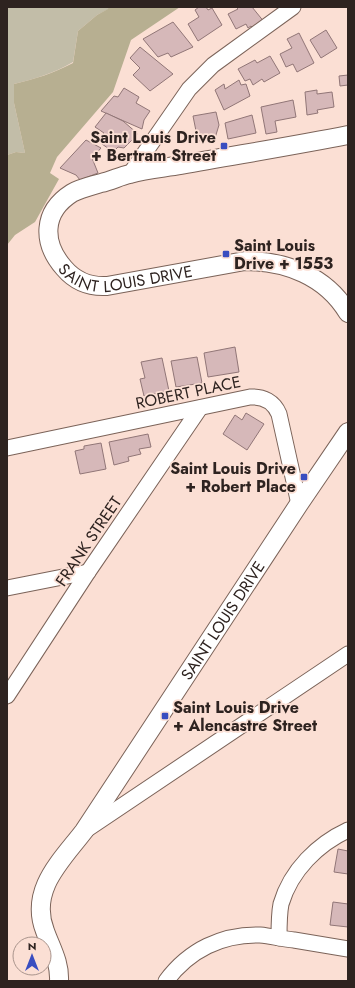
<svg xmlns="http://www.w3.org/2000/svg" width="355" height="988" font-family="Jost,sans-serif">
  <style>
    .green { fill: #c2bda8 }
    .forest { fill: #b7af91 }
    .building { fill: #d6b8b9; stroke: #917677 }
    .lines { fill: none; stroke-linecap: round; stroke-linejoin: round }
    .minor-casing { stroke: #7b6359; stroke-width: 17 }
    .tertiary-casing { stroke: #7b6359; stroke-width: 20 }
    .minor { stroke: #fff; stroke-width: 15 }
    .tertiary { stroke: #fff; stroke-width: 18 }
    .poi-dot { fill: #394dc0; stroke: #fbdfd4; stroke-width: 1.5 }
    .labels { text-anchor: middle; stroke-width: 3.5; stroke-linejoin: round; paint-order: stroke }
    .poi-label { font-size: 16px; font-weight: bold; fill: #2e2320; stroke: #fbdfd4; text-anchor: end }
    .street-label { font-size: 16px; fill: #2e2320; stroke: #fbdfd4 }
  </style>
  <rect width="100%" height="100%" fill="#fbdfd4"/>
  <path class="green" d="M7 7H109V9L97 15 78 31 73 62C54 73 35 79 14 84V103L25 153 16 152 7 155Z"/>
  <path class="forest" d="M109 7H180L131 40 113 92 57 157 50 173 59 179 35 222 15 235 7 245V155L16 152 25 153 14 103V84C35 79 54 73 73 63L78 31 97 15 108 9Z"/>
  <g class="building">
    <path d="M199 7H206L208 10 212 8 222 25 198 41 188 24 199 17 195 10Z"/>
    <path d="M236 7H252L265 23 256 31 251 26 248 28 246 24 236 29 228 14 238 9Z"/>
    <path d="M173 22 193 47 171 57 168 53 158 57 143 39Z"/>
    <path d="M326 30 337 48 321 58 310 40Z"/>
    <path d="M299 33 314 63 297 72 293 64 286 67 280 54 292 48 287 39Z"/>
    <path d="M140 47 173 74 150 91 133 75 140 68 130 58Z"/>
    <path d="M270 56 280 73 264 82 262 79 253 85 250 79 245 81 238 69 255 60 257 63Z"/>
    <path d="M348 75V85L340 86 339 76Z"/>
    <path d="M239 80 241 85 246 84 250 96 224 110 215 90 224 84 225 89Z"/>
    <path d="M124 88 139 97 136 103 150 111 144 120 142 129 101 111 114 96 118 97Z"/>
    <path d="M317 90V94L332 92 334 107 317 110 318 113 307 115 305 92Z"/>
    <path d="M293 100 296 117 275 121 277 132 266 134 261 107Z"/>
    <path d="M216 112 219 125 215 138 198 141 193 116Z"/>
    <path d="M106 113 123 121 138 134 124 148 118 147 113 152 98 141 104 133 95 127Z"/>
    <path d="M252 115 256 133 228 139 225 123Z"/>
    <path d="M86 140 101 148 92 158 98 173 80 180 76 175 60 168Z"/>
    <path d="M235 347 239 372 208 377 204 353Z"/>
    <path d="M197 357 202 383 176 387 171 361Z"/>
    <path d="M162 358 169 391 144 396 140 379 145 378 141 362Z"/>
    <path d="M246 413 264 424 247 450 223 434 235 415 242 420Z"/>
    <path d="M148 434 151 447 139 449 141 454 128 457 129 461 114 465 109 442Z"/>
    <path d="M101 443 106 469 80 474 75 451 84 449V446Z"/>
    <path d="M338 849 348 851V874L334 872Z"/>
    <path d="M333 902 348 904V927L330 925Z"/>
  </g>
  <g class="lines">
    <defs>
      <g id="minor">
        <path d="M130 174 189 89 213 65 293 7"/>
        <path d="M7 448 250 397C263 396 274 402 279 414L299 504"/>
        <path d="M7 588 88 572"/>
        <path d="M7 696 88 572 200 408"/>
        <path d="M86 830 348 654"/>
        <path d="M279 938C279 927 279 914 281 904 291 870 318 844 348 830"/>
        <path d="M166 981C189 950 222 934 260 935 271 936 283 939 294 940 312 943 330 946 348 949"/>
      </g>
      <g id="tertiary">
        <path id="s1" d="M348 135C292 146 236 155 181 165 164 168 146 169 130 174 120 176 111 181 101 183 91 186 81 188 72 193 42 212 42 243 64 268 75 281 90 287 107 286L245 261C286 261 326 276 348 313"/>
        <path id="s2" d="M59 981C60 962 51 948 45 931 29 890 61 861 84 831L299 504 348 432"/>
      </g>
    </defs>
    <use href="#minor" class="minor-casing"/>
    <use href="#tertiary" class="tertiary-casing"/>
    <use href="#minor" class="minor"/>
    <use href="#tertiary" class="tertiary"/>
  </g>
  <g class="poi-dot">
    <rect x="220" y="142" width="8" height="8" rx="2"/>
    <rect x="222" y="250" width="8" height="8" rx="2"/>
    <rect x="300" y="473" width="8" height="8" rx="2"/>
    <rect x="161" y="712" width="8" height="8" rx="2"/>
  </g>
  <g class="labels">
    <g class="poi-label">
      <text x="216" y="143">Saint Louis Drive<tspan x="216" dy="18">+ Bertram Street</tspan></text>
      <text x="234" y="251" text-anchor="start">Saint Louis<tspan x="234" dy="18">Drive + 1553</tspan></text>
      <text x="296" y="474">Saint Louis Drive<tspan x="296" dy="18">+ Robert Place</tspan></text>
      <text x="173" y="713" text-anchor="start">Saint Louis Drive<tspan x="173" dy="18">+ Alencastre Street</tspan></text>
    </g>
    <g class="street-label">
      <text dy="6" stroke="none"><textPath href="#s1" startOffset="436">SAINT LOUIS DRIVE</textPath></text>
      <text transform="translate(188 392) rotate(-12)" y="6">ROBERT PLACE</text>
      <text transform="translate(88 541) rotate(-56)" y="6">FRANK STREET</text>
      <text dy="6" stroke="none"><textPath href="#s2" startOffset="418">SAINT LOUIS DRIVE</textPath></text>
    </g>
  </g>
  <rect width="355" height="988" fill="none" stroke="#2e2320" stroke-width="16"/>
  <g transform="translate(32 956)"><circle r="19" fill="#fbdfd4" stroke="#a9948c"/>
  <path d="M0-3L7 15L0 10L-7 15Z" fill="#394dc0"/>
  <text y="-6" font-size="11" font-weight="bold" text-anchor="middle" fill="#2e2320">N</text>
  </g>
</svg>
